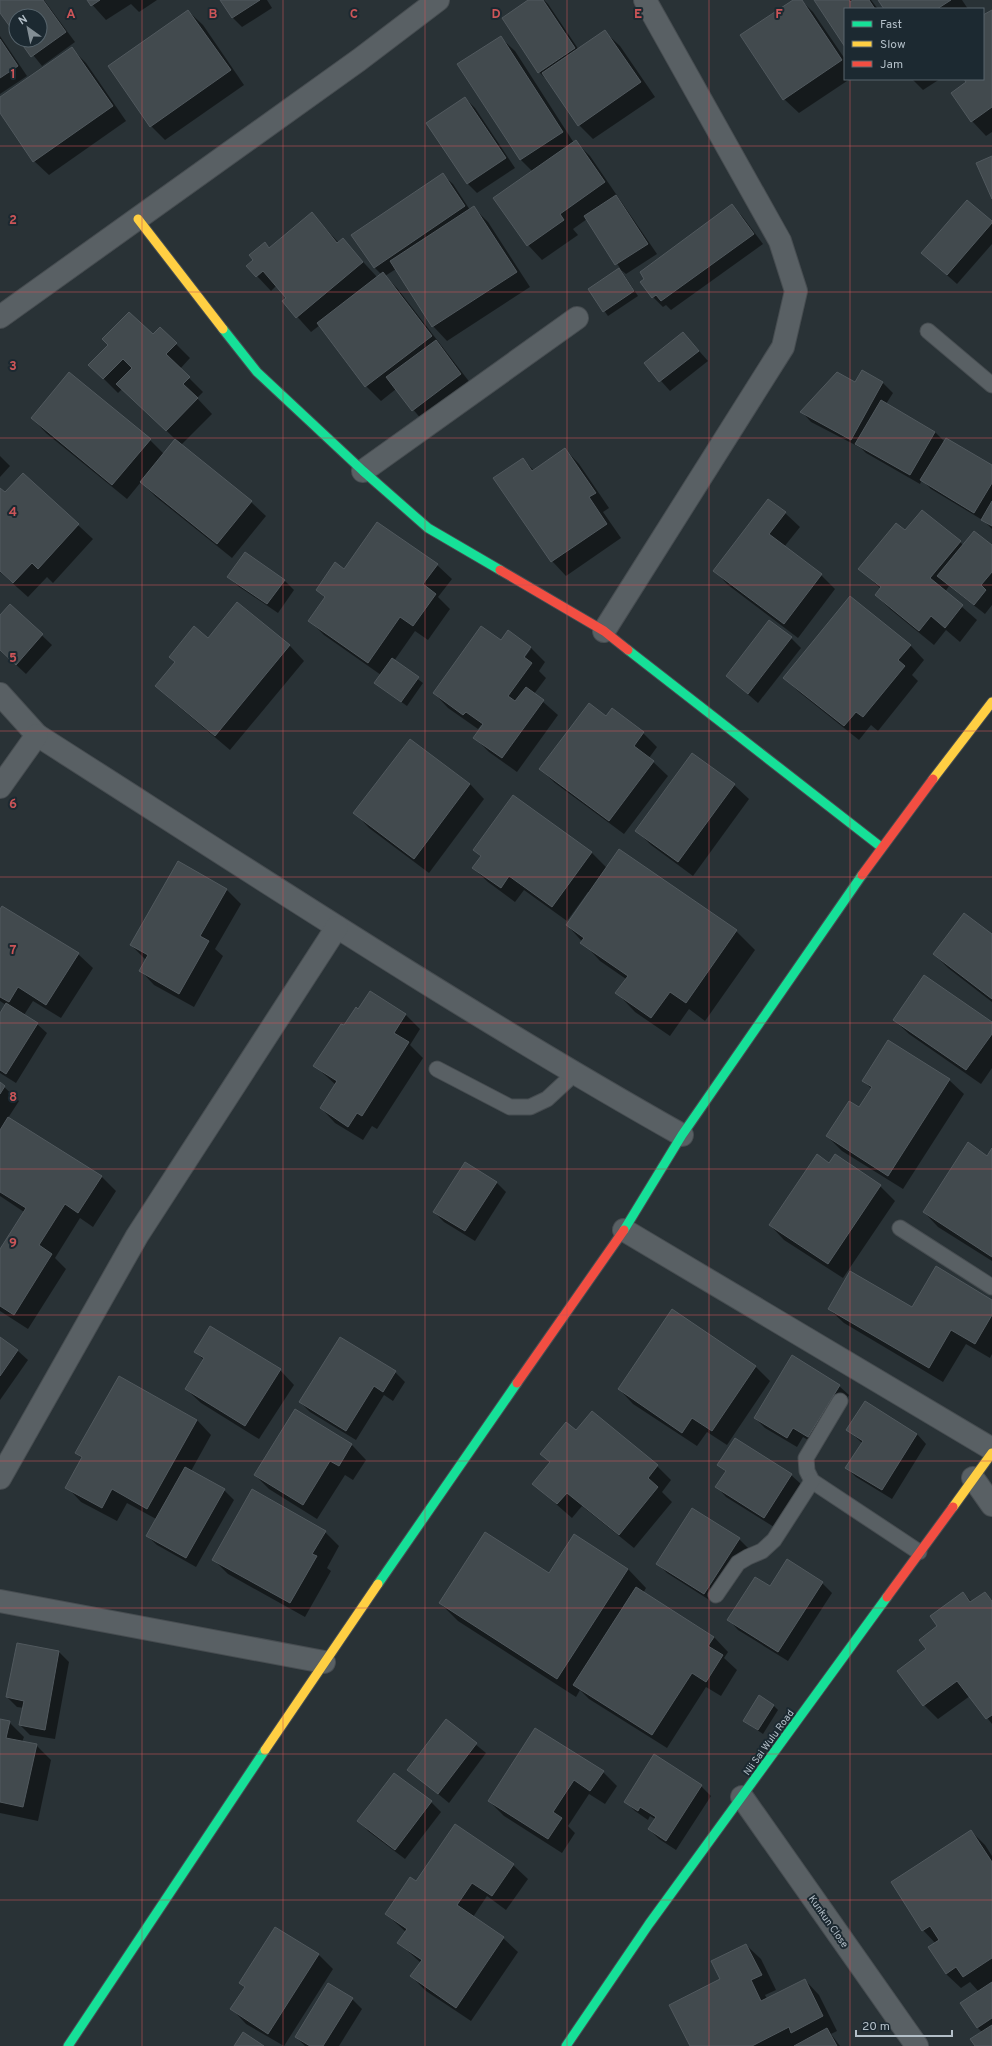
<svg xmlns="http://www.w3.org/2000/svg" width="992" height="2046" font-family="Overpass,sans-serif">
  <style>
    .shadow { fill: #0007; fill-rule: evenodd }
    .building { fill: #424a4e; stroke: #51595e }
    .lines { fill: none; stroke-linecap: round; stroke-linejoin: round }
    .lane-casing { stroke: #474d51; stroke-width: 17 }
    .street-casing { stroke: #474d51; stroke-width: 24 }
    .fast-casing { stroke: #474d51; stroke-width: 11 }
    .slow-casing { stroke: #474d51; stroke-width: 11 }
    .jam-casing { stroke: #474d51; stroke-width: 11 }
    .lane { stroke: #596064; stroke-width: 15 }
    .street { stroke: #596064; stroke-width: 22 }
    .fast { stroke: #16e098; stroke-width: 9 }
    .slow { stroke: #ffcf43; stroke-width: 9 }
    .jam { stroke: #f24e42; stroke-width: 9 }
    .grid { fill: none; stroke: #cc5558; stroke-width: 1; stroke-opacity: 0.55 }
    .labels { text-anchor: middle; stroke-width: 4; stroke-linejoin: round; paint-order: stroke }
    .street-label { font-size: 10px; fill: #b3bfc8; stroke: #1c2931 }
    .grid-label { font-size: 13px; text-anchor: middle; font-weight: bold; fill: #cc5558; stroke: #1c2931; stroke-width: 4; stroke-linejoin: round; paint-order: stroke }
  </style>
  <rect width="100%" height="100%" fill="#293236"/>
  <g class="shadow">
    <path d="M0 0H44L75 42 42 66 21 40H40V16H16V34L0 11Z"/>
    <path d="M88 0H157L139 12 131 4 106 20Z"/>
    <path d="M221 0H267L272 8 242 27 233 18Z"/>
    <path d="M530 0H544L548 4 579 50 605 32 620 46 655 97 593 139 579 125 549 82 539 72Z"/>
    <path d="M795 0H801L813 12 845 59V79H850L799 113 784 99Z"/>
    <path d="M815 0H851L852 2 871 0 878 9H845V46Z"/>
    <path d="M879 0H962L968 9H885Z"/>
    <path d="M188 11 203 25 244 85 165 140 151 126Z"/>
    <path d="M992 11V132L986 136 972 121 967 82 965 79H983V14L985 16Z"/>
    <path d="M0 36 27 76 0 94Z"/>
    <path d="M500 37 515 51 574 143 576 142 590 156 657 254 626 274 621 270 638 296 608 316 589 289 620 268 587 219 573 229 578 235 542 260 528 245 533 172 520 159Z"/>
    <path d="M72 49 86 63 126 121 49 175 34 161 0 112V99Z"/>
    <path d="M912 79H940L923 90Z"/>
    <path d="M465 98 475 108 515 168 477 193 467 183Z"/>
    <path d="M443 175 453 184 470 210 474 208 488 222 530 287 447 341 433 326 396 269 385 276 397 288 471 384 422 420 396 389 381 401 366 386 320 325 311 332 283 301 287 298 277 285 271 291 257 276 255 260 265 243 270 249 312 214 339 243 342 239 377 277 381 274 374 267Z"/>
    <path d="M732 206 742 216 763 244 671 310 666 305 663 307 653 297Z"/>
    <path d="M992 222V244L957 284 922 253Z"/>
    <path d="M683 333 708 361 670 391 645 363Z"/>
    <path d="M153 335 176 344 190 358 180 369 203 392 197 398 212 414 181 445 251 502 266 516 232 558 156 497 141 482 127 499 46 433 32 418 150 440 164 454 176 440 123 388 118 393 90 365Z"/>
    <path d="M862 371 883 383 893 393 886 404 935 432 945 442 992 467V529L984 521 931 489 922 480 920 484 866 453 861 448 811 422 802 412 855 383Z"/>
    <path d="M565 449 579 464 609 508 603 512 621 538 566 576 552 561 523 459 534 471Z"/>
    <path d="M0 456 10 466 0 477Z"/>
    <path d="M23 474 93 539 53 583 47 577 28 597 0 572V490L5 494Z"/>
    <path d="M785 513 800 527 784 547 821 575 835 589 798 638 728 585 714 570Z"/>
    <path d="M905 532 960 542 963 545 992 546V605L985 614 949 586 945 592 977 620 960 642 946 630 934 645 890 609 876 595 881 589 860 569Z"/>
    <path d="M437 565 452 579 438 597 450 609 428 640 415 631 394 661 423 683 407 706 375 683 381 675 324 635 309 620 325 598 317 590 345 570Z"/>
    <path d="M228 576 284 580 294 590 278 613 238 586Z"/>
    <path d="M238 604 290 646 304 661 230 750 171 700 156 686 176 663 170 657 208 639Z"/>
    <path d="M10 605 52 645 26 674 0 650V616Z"/>
    <path d="M508 631 531 648 545 662 539 671 546 678 534 694 558 715 517 772 489 752 475 738 483 726 481 725 478 729 448 708 434 693 501 642ZM529 649H531L522 661 520 660Z"/>
    <path d="M791 638 801 648 758 703 727 676Z"/>
    <path d="M910 645 924 660 912 675 918 681 878 731 871 725 859 740 799 692 785 678Z"/>
    <path d="M606 717 643 733 657 747 649 758 668 776 624 834 555 783 540 769Z"/>
    <path d="M410 740 470 784 484 799 429 873 369 828 355 813Z"/>
    <path d="M734 785 749 799 693 876 651 845 637 831Z"/>
    <path d="M514 797 592 853 607 868 736 931 755 950 705 1021 689 1009 670 1036 635 1012 617 993 626 979 600 961 567 925 590 893 588 892 567 921 524 890 515 902 488 882 473 868 481 857 475 850Z"/>
    <path d="M226 889 241 904 215 949 223 956 194 1007 154 985 140 970 146 960 131 945Z"/>
    <path d="M0 910 78 954 93 968 61 1018 33 1001 24 1015 37 1024 47 1033 16 1083 0 1073V1015L6 1005 0 1001Z"/>
    <path d="M992 936V1002L948 968 934 954Z"/>
    <path d="M370 992 406 1015 420 1029 410 1045 423 1058 377 1129 372 1126 363 1140 335 1123 321 1108 336 1085 315 1066 359 1010Z"/>
    <path d="M894 1020 992 1023V1068L981 1084 909 1034Z"/>
    <path d="M949 1080 964 1094 903 1189 842 1151 827 1136 859 1108 872 1089 863 1081Z"/>
    <path d="M0 1083 19 1101 8 1118 101 1176 116 1191 93 1227 80 1218 55 1258 66 1269 28 1329 0 1311V1251L24 1212 0 1196Z"/>
    <path d="M992 1150V1261L938 1227 924 1212 988 1157Z"/>
    <path d="M835 1156 880 1186 895 1201 843 1278 784 1240 770 1225 830 1164Z"/>
    <path d="M496 1182 506 1192 475 1241 444 1222 434 1212Z"/>
    <path d="M992 1301V1354L990 1358 966 1344 943 1382 844 1323 829 1309 912 1308Z"/>
    <path d="M0 1338 18 1351 28 1360 0 1400Z"/>
    <path d="M195 1352 280 1370 294 1385 259 1439 201 1403 186 1389 204 1360Z"/>
    <path d="M755 1366 770 1381 727 1445 707 1432 697 1446 633 1404 619 1389Z"/>
    <path d="M395 1372 405 1382 393 1401 384 1395 356 1440 310 1412 300 1402Z"/>
    <path d="M120 1377 197 1420 211 1435 191 1471 224 1490 234 1500 196 1567 157 1545 147 1536 156 1519 127 1503 117 1521 81 1502 67 1487 82 1459 77 1453Z"/>
    <path d="M839 1386 849 1395 818 1446 803 1437 797 1447 765 1428 755 1418Z"/>
    <path d="M295 1410 352 1445 366 1460 353 1480 345 1475 317 1519 269 1489 255 1475Z"/>
    <path d="M848 1430 917 1434 926 1444 892 1499 856 1477 847 1468 862 1443Z"/>
    <path d="M577 1432 657 1466 671 1480 662 1492 672 1502 634 1548 582 1506 572 1518 533 1484Z"/>
    <path d="M719 1465 791 1475 801 1484 774 1527 726 1497 717 1487 726 1472Z"/>
    <path d="M325 1532 339 1546 327 1568 331 1571 305 1617 228 1574 213 1559Z"/>
    <path d="M739 1539 749 1549 714 1603 667 1573 658 1564Z"/>
    <path d="M628 1569 646 1588 643 1593 714 1637 728 1652 724 1658 737 1670 721 1696 706 1687 667 1748 589 1699 580 1690 576 1697 458 1621 440 1603 549 1574Z"/>
    <path d="M822 1583 832 1593 788 1661 738 1630 729 1620 770 1587Z"/>
    <path d="M963 1593 972 1602 985 1593 992 1600V1724L970 1696 938 1719 924 1705 928 1650 939 1627Z"/>
    <path d="M18 1644 59 1652 69 1662 55 1739 30 1735 20 1725 24 1708 17 1707 7 1697Z"/>
    <path d="M773 1705 778 1710 763 1734 744 1721Z"/>
    <path d="M0 1720 9 1722 24 1737 22 1742 36 1745 51 1760 38 1821 0 1813Z"/>
    <path d="M446 1720 486 1753 449 1803 408 1769Z"/>
    <path d="M603 1772 617 1786 605 1804 589 1794 568 1826 575 1833 562 1853 504 1816 489 1801Z"/>
    <path d="M394 1774 431 1802 441 1812 405 1859 368 1831 359 1821Z"/>
    <path d="M701 1786 711 1796 676 1850 659 1839 649 1829 655 1819 650 1816 648 1820 635 1811 625 1801Z"/>
    <path d="M971 1831 985 1845 992 1856V2046H976L983 2033 977 2027 979 1992 970 1982 961 1988 946 1974 936 1944 923 1930Z"/>
    <path d="M513 1865 528 1879 506 1910 487 1896 473 1917 503 1938 518 1952 471 2021 426 1991 411 1976 421 1963 399 1943 406 1932 386 1914 416 1882Z"/>
    <path d="M275 1928 319 1955 333 1969 284 2046 246 2024 232 2009 245 1988 240 1983Z"/>
    <path d="M746 1945 761 1959 776 1990 765 1995 767 1999 805 1980 819 1995 837 2031 831 2034 840 2046H691L721 1980Z"/>
    <path d="M329 1984 352 1999 362 2009 339 2046H305L296 2037Z"/>
  </g>
  <g class="building">
    <path d="M0 0H43L66 32 31 57 19 40H40V16H16V35L0 13Z"/>
    <path d="M87 0H100L91 6Z"/>
    <path d="M220 0H260L232 18Z"/>
    <path d="M528 0H543L575 48 538 73 502 18Z"/>
    <path d="M793 0H802L842 60 783 100 740 35Z"/>
    <path d="M814 0H849L850 2 853 0H869L875 9H845V47Z"/>
    <path d="M878 0H951L937 9H884Z"/>
    <path d="M188 10 231 70 150 127 108 66Z"/>
    <path d="M992 10V107L971 122 951 93 966 82 964 79H983V15Z"/>
    <path d="M605 30 641 82 578 126 542 73Z"/>
    <path d="M501 36 563 132 520 160 457 64Z"/>
    <path d="M0 39 18 66 0 78Z"/>
    <path d="M72 47 113 106 33 162 0 113V97Z"/>
    <path d="M465 97 506 158 467 184 426 123Z"/>
    <path d="M576 140 605 182 560 214 564 220 527 246 493 198Z"/>
    <path d="M992 156V199L976 163Z"/>
    <path d="M443 173 465 206 374 268 351 235Z"/>
    <path d="M616 195 648 244 615 265 584 216Z"/>
    <path d="M967 200 992 221V223L947 275 921 253Z"/>
    <path d="M732 204 754 234 661 301 656 295 652 298 640 282 644 279 640 272Z"/>
    <path d="M474 206 517 272 432 327 390 261Z"/>
    <path d="M312 212 337 243 343 238 363 262 296 318 282 301 286 298 263 271 256 277 246 266 253 260 249 255 265 242 269 248Z"/>
    <path d="M619 268 634 291 603 312 588 289Z"/>
    <path d="M383 272 432 336 365 387 317 323Z"/>
    <path d="M129 312 153 334 160 327 177 343 166 354 190 377 183 384 198 398 166 431 116 384 132 368 123 359 103 379 88 365 108 345 102 339Z"/>
    <path d="M683 332 699 351 659 382 644 363Z"/>
    <path d="M436 340 461 374 412 411 386 377Z"/>
    <path d="M862 370 883 382 851 440 800 412 837 372 855 382Z"/>
    <path d="M69 372 151 439 112 485 31 418Z"/>
    <path d="M881 400 935 432 910 475 855 444Z"/>
    <path d="M946 438 992 465V483L974 513 920 480Z"/>
    <path d="M175 439 252 501 217 544 140 482Z"/>
    <path d="M565 448 596 493 589 497 607 524 551 562 493 478 523 458 532 471Z"/>
    <path d="M23 473 79 524 38 569 32 563 13 583 0 571V488L5 492Z"/>
    <path d="M768 499 786 512 769 534 822 574 784 624 713 571Z"/>
    <path d="M992 501V526L981 520Z"/>
    <path d="M922 510 961 541 930 578 963 605 945 628 931 616 919 631 875 595 881 587 858 569 896 523 905 530Z"/>
    <path d="M377 522 438 564 423 584 436 594 413 626 400 617 368 663 308 621 325 597 316 590 335 562 344 569Z"/>
    <path d="M974 531 992 545V572L981 585 986 590 974 605 937 576Z"/>
    <path d="M245 552 285 580 267 604 227 577Z"/>
    <path d="M850 596 911 645 898 660 905 666 863 717 856 712 844 726 783 678Z"/>
    <path d="M237 602 290 645 215 736 155 686 175 662 169 657 194 626 208 638Z"/>
    <path d="M10 604 43 634 16 665 0 650V615Z"/>
    <path d="M769 620 792 637 748 694 726 676Z"/>
    <path d="M481 626 501 640 508 630 531 647 524 657 532 663 508 696 515 701 526 687 544 700 502 758 473 738 483 724 466 712 463 715 433 693Z"/>
    <path d="M392 658 419 677 401 702 374 683Z"/>
    <path d="M589 703 606 716 612 708 644 732 634 746 654 761 609 821 539 769Z"/>
    <path d="M410 739 470 784 414 859 353 813Z"/>
    <path d="M692 753 735 784 678 862 635 831Z"/>
    <path d="M513 795 592 852 552 907 509 876 501 888 472 868 481 856 473 850Z"/>
    <path d="M619 849 737 930 686 1003 670 992 651 1018 615 993 628 976 580 943 584 938 566 925Z"/>
    <path d="M178 861 227 889 200 936 209 941 179 994 139 971 148 955 130 945Z"/>
    <path d="M2 906 79 953 46 1005 18 987 9 1002 0 997V909Z"/>
    <path d="M964 913 992 934V999L933 954Z"/>
    <path d="M924 975 992 1022V1034L966 1070 893 1020Z"/>
    <path d="M370 991 406 1014 394 1033 409 1042 362 1116 357 1113 348 1127 320 1108 337 1081 313 1066 341 1024 344 1025 356 1007 358 1009Z"/>
    <path d="M6 1003 38 1023 6 1074 0 1070V1013Z"/>
    <path d="M888 1040 950 1079 888 1176 826 1136 849 1101 859 1107 872 1087 862 1081Z"/>
    <path d="M0 1082 5 1086 0 1094Z"/>
    <path d="M8 1117 102 1176 78 1213 65 1204 39 1245 52 1254 14 1315 0 1306V1249L26 1208 0 1192V1130Z"/>
    <path d="M968 1142 987 1156 992 1148V1257L923 1212Z"/>
    <path d="M817 1154 829 1163 835 1154 881 1185 828 1264 769 1225Z"/>
    <path d="M465 1162 497 1182 465 1231 433 1212Z"/>
    <path d="M936 1266 992 1300V1315L975 1344 951 1330 929 1368 828 1309 850 1271 912 1307Z"/>
    <path d="M672 1309 756 1366 712 1431 692 1418 682 1433 618 1389Z"/>
    <path d="M210 1326 281 1369 245 1426 185 1389 204 1358 194 1352Z"/>
    <path d="M0 1337 18 1350 0 1376Z"/>
    <path d="M340 1337 396 1371 383 1392 374 1386 346 1431 299 1402Z"/>
    <path d="M792 1355 840 1385 808 1437 793 1428 787 1438 754 1418Z"/>
    <path d="M119 1376 197 1420 147 1509 112 1489 102 1508 65 1488 82 1457 75 1453Z"/>
    <path d="M865 1401 917 1434 882 1490 845 1468 863 1441 846 1430Z"/>
    <path d="M295 1409 352 1444 339 1466 330 1461 303 1505 254 1475Z"/>
    <path d="M592 1411 658 1465 648 1478 658 1487 619 1535 567 1493 557 1504 532 1484 550 1462 540 1454 566 1422 576 1430Z"/>
    <path d="M735 1438 792 1474 764 1518 715 1487 726 1471 717 1465Z"/>
    <path d="M185 1467 225 1489 186 1558 146 1536Z"/>
    <path d="M252 1489 326 1531 312 1554 317 1556 290 1603 212 1560Z"/>
    <path d="M692 1508 740 1538 704 1594 656 1564Z"/>
    <path d="M485 1532 549 1573 574 1534 628 1569 557 1679 439 1603Z"/>
    <path d="M787 1559 823 1582 778 1652 727 1620 755 1577 770 1586Z"/>
    <path d="M636 1587 714 1637 708 1646 723 1655 706 1682 692 1673 652 1735 573 1685Z"/>
    <path d="M963 1592 970 1602 985 1592 992 1601V1715L986 1719 957 1681 923 1706 897 1671 926 1649 919 1640 937 1626 930 1616Z"/>
    <path d="M17 1643 59 1651 45 1730 19 1725 24 1701 6 1697Z"/>
    <path d="M759 1695 774 1705 758 1730 743 1721Z"/>
    <path d="M0 1719 10 1721 6 1738 37 1744 23 1807 0 1802Z"/>
    <path d="M446 1719 477 1743 438 1794 407 1770Z"/>
    <path d="M535 1728 604 1771 590 1791 574 1780 553 1812 562 1818 548 1839 488 1801Z"/>
    <path d="M654 1754 702 1785 666 1841 648 1829 656 1817 640 1807 638 1811 624 1802Z"/>
    <path d="M394 1773 432 1801 395 1850 357 1821Z"/>
    <path d="M455 1824 514 1864 492 1896 472 1883 457 1905 504 1937 456 2008 410 1976 422 1960 397 1943 407 1929 385 1914 410 1877 416 1881Z"/>
    <path d="M971 1830 992 1862V1958L963 1977 956 1967 946 1974 928 1947 939 1940 930 1926 922 1931 891 1882Z"/>
    <path d="M275 1927 319 1954 268 2034 230 2009 245 1987 239 1983Z"/>
    <path d="M746 1944 762 1975 751 1980 761 2001 805 1979 823 2016 791 2033 789 2027 752 2046H690L669 2005 720 1979 711 1961Z"/>
    <path d="M992 1982V2018L977 2028 960 2003Z"/>
    <path d="M328 1983 353 1998 323 2046H310L295 2037Z"/>
    <path d="M992 2025V2046H975L970 2039Z"/>
    <path d="M827 2028 837 2046H794Z"/>
    <path d="M243 2032 264 2046H234Z"/>
  </g>
  <g class="lines">
    <defs>
      <g id="lane">
        <path d="M928 331 992 385"/>
        <path d="M437 1069 510 1107H530L547 1099 574 1074"/>
        <path d="M900 1228 992 1287"/>
        <path d="M840 1401 806 1458 807 1471 812 1481 919 1552"/>
        <path d="M716 1595 738 1563 748 1557 762 1551 774 1540 812 1481"/>
      </g>
      <g id="street">
        <path d="M0 317 359 60 438 0"/>
        <path d="M363 471 577 318"/>
        <path d="M604 631 783 347 796 291 780 241 645 0"/>
        <path d="M0 694 37 735C250 871 462 1011 682 1135"/>
        <path d="M0 787 37 735"/>
        <path d="M624 1230 992 1449"/>
        <path d="M0 1478 137 1236 337 927"/>
        <path d="M973 1478 992 1505"/>
        <path d="M0 1601 324 1662"/>
        <path d="M742 1797 917 2046"/>
      </g>
      <g id="fast">
        <path d="M223 329 257 372 363 471 428 528 500 570"/>
        <path d="M628 650 881 847"/>
        <path d="M624 1230 682 1135 862 875"/>
        <path d="M378 1584 517 1383"/>
        <path d="M68 2046 265 1750"/>
        <path d="M566 2046 649 1924 887 1597"/>
      </g>
      <g id="slow">
        <path d="M138 219 223 329"/>
        <path d="M933 779 992 702"/>
        <path d="M953 1507 992 1453"/>
        <path d="M265 1750 378 1584"/>
      </g>
      <g id="jam">
        <path d="M500 570 604 631 628 650"/>
        <path d="M862 875 933 779"/>
        <path d="M517 1383 624 1230"/>
        <path d="M887 1597 953 1507"/>
      </g>
    </defs>
    <use href="#lane" class="lane-casing"/>
    <use href="#street" class="street-casing"/>
    <use href="#fast" class="fast-casing"/>
    <use href="#slow" class="slow-casing"/>
    <use href="#jam" class="jam-casing"/>
    <use href="#lane" class="lane"/>
    <use href="#street" class="street"/>
    <use href="#fast" class="fast"/>
    <use href="#slow" class="slow"/>
    <use href="#jam" class="jam"/>
  </g>
  <path class="grid" d="M142 0V2046M283 0V2046M425 0V2046M567 0V2046M709 0V2046M850 0V9M850 79V2046M0 146H992M0 292H992M0 438H992M0 585H992M0 731H992M0 877H992M0 1023H992M0 1169H992M0 1315H992M0 1461H992M0 1608H992M0 1754H992M0 1900H992"/>
  <g class="labels">
    <g class="street-label">
      <text transform="translate(768 1742) rotate(-54)" y="4">Nii Sai Wulu Road</text>
      <text transform="translate(829 1921) rotate(55)" y="4">Kunkun Close</text>
    </g>
  </g>
  <g class="grid-label">
    <text x="71" y="18">A</text>
    <text x="213" y="18">B</text>
    <text x="354" y="18">C</text>
    <text x="496" y="18">D</text>
    <text x="638" y="18">E</text>
    <text x="779" y="18">F</text>
    <text x="13" y="78">1</text>
    <text x="13" y="224">2</text>
    <text x="13" y="370">3</text>
    <text x="13" y="516">4</text>
    <text x="13" y="662">5</text>
    <text x="13" y="808">6</text>
    <text x="13" y="954">7</text>
    <text x="13" y="1101">8</text>
    <text x="13" y="1247">9</text>
  </g>
  <rect x="844" y="8" width="140" height="72" fill="#1c2931" stroke="#58656d"/>
  <rect x="852" y="21" width="20" height="6" fill="#16e098" stroke="#58656d"/>
  <text x="880" y="28" font-size="12" fill="#b3bfc8">Fast</text>
  <rect x="852" y="41" width="20" height="6" fill="#ffcf43" stroke="#58656d"/>
  <text x="880" y="48" font-size="12" fill="#b3bfc8">Slow</text>
  <rect x="852" y="61" width="20" height="6" fill="#f24e42" stroke="#58656d"/>
  <text x="880" y="68" font-size="12" fill="#b3bfc8">Jam</text>
  <g transform="translate(28 28) rotate(327)"><circle r="19" fill="#1c2931" stroke="#58656d"/>
  <path d="M0-3L7 15L0 10L-7 15Z" fill="#838e95"/>
  <text y="-6" font-size="11" font-weight="bold" text-anchor="middle" fill="#b3bfc8">N</text>
  </g>
  <path d="M856 2030v6h96v-6" fill="none" stroke="#b3bfc8" stroke-width="2"/>
  <text x="862" y="2030" font-size="12" fill="#b3bfc8" stroke="#1c2931" stroke-width="3" paint-order="stroke">20 m</text>
</svg>
